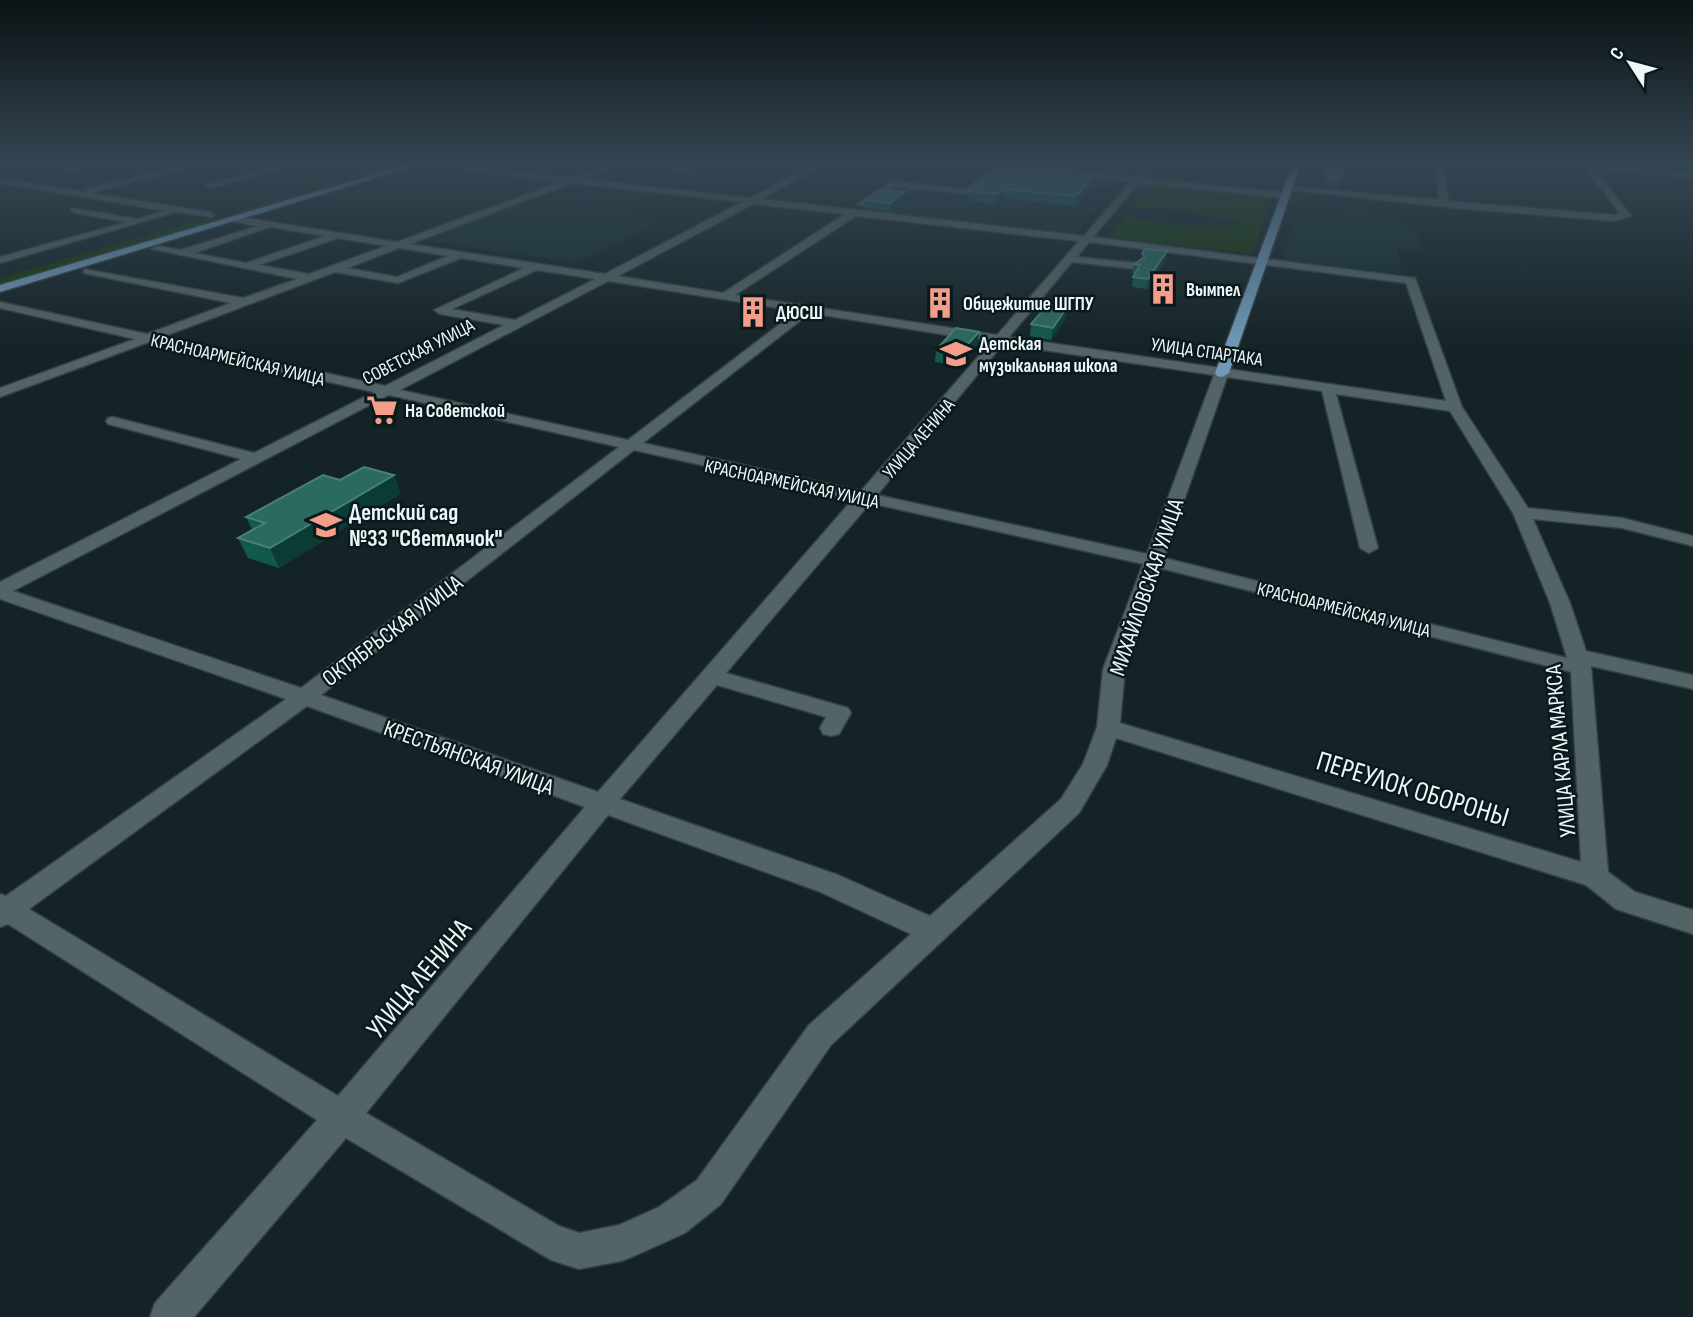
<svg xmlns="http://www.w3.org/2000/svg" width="1693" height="1317" font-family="'Sofia Sans Condensed',sans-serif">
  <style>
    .built { fill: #142e31 }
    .green { fill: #163806 }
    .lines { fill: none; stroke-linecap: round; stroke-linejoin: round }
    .minor-casing { stroke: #354042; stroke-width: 3 }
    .major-casing { stroke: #354042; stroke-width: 3 }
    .minor { fill: #536467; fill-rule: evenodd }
    .major { fill: #6f9bb8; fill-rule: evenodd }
    .wall { fill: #13594b }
    .shaded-wall { fill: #0a3c34 }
    .building { fill: #2b6a5e; stroke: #498076; stroke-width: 2 }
    .labels { text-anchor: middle; stroke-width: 5; stroke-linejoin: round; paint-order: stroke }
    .far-poi-label { font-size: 19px; font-weight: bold; fill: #edf7f9; stroke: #0a1a1c; text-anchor: start }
    .far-street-label { font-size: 19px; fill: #edf7f9; stroke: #0a1a1c }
    .poi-label { font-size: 23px; font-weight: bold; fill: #edf7f9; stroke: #0a1a1c; text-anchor: start }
    .street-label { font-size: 23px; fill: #edf7f9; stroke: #0a1a1c }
    .near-street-label { font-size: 28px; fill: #edf7f9; stroke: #0a1a1c }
  </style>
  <rect width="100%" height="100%" fill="#142326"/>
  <g class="built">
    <path d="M1002 170 1122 181 1115 189 1091 188 1079 201 1101 204 1075 234 859 209 895 185 973 193Z"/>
    <path d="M516 204 569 211 582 206 652 216 646 229 575 263 422 240Z"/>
    <path d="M1346 210 1376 213 1377 220 1407 224 1408 231 1417 232 1423 252 1397 249 1402 274 1282 260 1296 214 1339 219 1346 216Z"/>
  </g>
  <g class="green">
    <path d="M385 166H405L239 215H222Z"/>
    <path d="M1151 183 1273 195 1252 254 1108 237 1126 215C1150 225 1207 228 1235 225L1237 221 1190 213 1189 211 1157 208 1130 209Z"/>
    <path d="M205 218 222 220 0 286V278Z"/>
  </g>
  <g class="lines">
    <defs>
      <g id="minor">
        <path d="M46 166H66L82 170 78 172Z"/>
        <path d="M181 166H195L91 193 209 212 214 215 212 217 176 212 0 263V257L127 222 75 213 70 210 72 208 137 219 166 211 0 183V179L86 192V189Z"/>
        <path d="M276 166H289L210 188 206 185Z"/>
        <path d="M442 166C484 166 525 175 567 177 583 178 597 166 614 166L582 179 750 198 811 166H821L761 199 1084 236 1131 182 1068 175 1065 171 1135 177 1145 166H1153L1143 178 1288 193 1285 198 1139 183 1093 237 1415 278 1462 407 1528 508 1622 518 1693 536V546L1622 528 1533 519 1570 603 1586 651 1693 675V689L1591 666 1608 872 1635 892 1693 910V934L1616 909 1586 885 1116 738 1107 765 1079 813 831 1045 721 1204 685 1233 634 1256 621 1261 579 1269 551 1260 346 1138 194 1317H150L155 1303 317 1120 8 924 0 927V894L6 896 286 699 0 599V582L241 459 108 424 106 421 108 418 113 417 254 453 374 392 149 342 0 397V388L135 339 0 308V302L147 334 231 303 88 274 84 273V269L243 298 297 279 152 249 157 246 181 250 258 226 231 221V217L234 216 397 242 560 182ZM572 183 742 202 605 274 410 244ZM753 204 845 214 723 293 618 276ZM856 216 1079 241 997 335 735 295ZM270 227 325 236 246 263 194 253ZM338 238 386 246 309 274 259 265ZM1089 242 1406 283 1446 401 1009 337 1072 262 1136 269 1141 266 1136 263 1077 257ZM399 248 448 256 397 277 347 268ZM461 258 524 268 434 310 440 314 504 325 385 386 162 337 335 272 398 283ZM537 270 595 279 515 320 452 309ZM608 281 797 311 628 440 400 390ZM810 313 991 342 861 491 643 443ZM1003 344 1214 375 1147 554 877 495ZM1227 377 1322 391 1360 548 1369 553 1378 548 1336 394 1450 411 1513 513 1550 603 1567 658 1164 558ZM389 395 619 447 301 688 13 591ZM634 450 853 499 598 792 321 695ZM870 503 1143 564 1103 669 1097 727 1083 764 1061 799 930 916 838 875 620 799 717 685 826 717 820 728 823 734 831 736 839 734 851 713 848 708 726 673ZM1160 568 1571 672 1581 862 1120 723 1125 669ZM307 706 585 807 338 1096 29 909ZM608 815 818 891 911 934 809 1025 697 1180 659 1207 619 1225 579 1233 559 1226 366 1113Z"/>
        <path d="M996 166H1005L971 194 895 187 864 206 857 204 893 181 966 189Z"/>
        <path d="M1436 166H1444L1448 201 1614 215 1620 214 1584 166 1693 173V177L1595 169 1631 216 1614 221 1444 207 1283 189 1287 186 1439 200Z"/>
      </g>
      <g id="major">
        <path d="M0 166H9L0 169Z"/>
        <path d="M403 166H415L0 292V285Z"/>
        <path d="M1292 166H1300L1229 373 1222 377 1217 376 1215 373Z"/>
      </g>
    </defs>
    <use href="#minor" class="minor-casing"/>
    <use href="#major" class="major-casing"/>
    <use href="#minor" class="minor"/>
    <use href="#major" class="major"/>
  </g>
  <g class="wall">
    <path d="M669 166H709L695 174 670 172Z"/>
    <path d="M1329 166H1344L1338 187 1323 186Z"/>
    <path d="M1096 182 1075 206 1003 198 997 204 969 201 970 191Z"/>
    <path d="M864 200H905L890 211 864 208Z"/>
    <path d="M1167 251 1165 261 1147 289 1132 287 1133 277 1135 274 1132 273 1134 264 1141 260 1142 253Z"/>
    <path d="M1066 319 1051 340 1030 336 1031 324Z"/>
    <path d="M978 344 958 366 935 362 936 350Z"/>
    <path d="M394 475 400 494 279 568 248 558 238 538 252 530 246 517 340 480Z"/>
  </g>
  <g class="shaded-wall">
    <path d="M696 166H709L695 174V167Z"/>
    <path d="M1097 173 1096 182 1075 206 1076 196Z"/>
    <path d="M1004 189 1003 198 997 204 998 194Z"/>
    <path d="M905 192V200L890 211V203Z"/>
    <path d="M1167 251 1165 261 1147 289 1148 279Z"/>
    <path d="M1067 307 1066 319 1051 340 1053 328Z"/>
    <path d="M979 332 978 344 958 366 959 354Z"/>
    <path d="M394 475 400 494 279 568 270 548Z"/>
  </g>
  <g class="building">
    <path d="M1002 166H1031L1097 173 1076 196 1004 189 998 194 970 191Z"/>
    <path d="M1329 166H1344L1341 178 1326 177Z"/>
    <path d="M882 190 905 192 890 203 864 200Z"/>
    <path d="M1145 249 1167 251 1148 279 1133 277 1140 265 1134 264 1145 257 1142 253Z"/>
    <path d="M1048 304 1067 307 1053 328 1031 324Z"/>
    <path d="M956 328 979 332 959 354 936 350Z"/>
    <path d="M364 467 394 475 270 548 238 538 265 523 246 517 323 475 340 480Z"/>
  </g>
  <linearGradient id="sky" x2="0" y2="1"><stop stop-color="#0b1315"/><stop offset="0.47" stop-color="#344552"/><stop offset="1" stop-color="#344552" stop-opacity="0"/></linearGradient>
  <rect width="1693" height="350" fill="url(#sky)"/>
  <defs>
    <symbol id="building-bare" viewBox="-9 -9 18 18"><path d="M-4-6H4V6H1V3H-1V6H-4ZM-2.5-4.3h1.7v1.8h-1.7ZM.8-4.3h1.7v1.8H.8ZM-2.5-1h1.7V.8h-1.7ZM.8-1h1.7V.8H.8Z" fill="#f49d8b" stroke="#0a1a1c" stroke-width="2.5" paint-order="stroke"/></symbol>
    <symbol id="school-bare" viewBox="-9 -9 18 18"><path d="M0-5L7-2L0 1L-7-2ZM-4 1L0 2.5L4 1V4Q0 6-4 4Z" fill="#f49d8b" stroke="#0a1a1c" stroke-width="2.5" paint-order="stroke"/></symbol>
    <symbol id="supermarket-bare" viewBox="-9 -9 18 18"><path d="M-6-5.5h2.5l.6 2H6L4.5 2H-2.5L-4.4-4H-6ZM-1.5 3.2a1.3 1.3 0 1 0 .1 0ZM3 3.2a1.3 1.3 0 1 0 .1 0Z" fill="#f49d8b" stroke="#0a1a1c" stroke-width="2.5" paint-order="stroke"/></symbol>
  </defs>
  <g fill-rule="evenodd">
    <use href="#building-bare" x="1141" y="267" width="44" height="44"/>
    <use href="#building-bare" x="918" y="281" width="44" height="44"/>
    <use href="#building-bare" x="731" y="290" width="44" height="44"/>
    <use href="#school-bare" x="934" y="332" width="44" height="44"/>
    <use href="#supermarket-bare" x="360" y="388" width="44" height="44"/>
    <use href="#school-bare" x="304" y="503" width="44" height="44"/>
  </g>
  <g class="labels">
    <g class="far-poi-label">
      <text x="1186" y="296">Вымпел</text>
      <text x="963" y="310">Общежитие ШГПУ</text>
      <text x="776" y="319">ДЮСШ</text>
      <text x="979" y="350">Детская<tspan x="979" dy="22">музыкальная школа</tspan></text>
      <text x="405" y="417">На Советской</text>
    </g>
    <g class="far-street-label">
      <text transform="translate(418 351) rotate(-27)" y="7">СОВЕТСКАЯ УЛИЦА</text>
      <text transform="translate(1207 351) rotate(8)" y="7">УЛИЦА СПАРТАКА</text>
      <text transform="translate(238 359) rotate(13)" y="7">КРАСНОАРМЕЙСКАЯ УЛИЦА</text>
      <text transform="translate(918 438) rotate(-49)" y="7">УЛИЦА ЛЕНИНА</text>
      <text transform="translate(792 483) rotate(12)" y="7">КРАСНОАРМЕЙСКАЯ УЛИЦА</text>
      <text transform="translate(1344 609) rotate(14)" y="7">КРАСНОАРМЕЙСКАЯ УЛИЦА</text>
    </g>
    <g class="poi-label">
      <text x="349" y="520">Детский сад<tspan x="349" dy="26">№33 "Светлячок"</tspan></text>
    </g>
    <g class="street-label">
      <text transform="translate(1146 587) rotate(-71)" y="8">МИХАЙЛОВСКАЯ УЛИЦА</text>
      <text transform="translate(392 630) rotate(-37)" y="8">ОКТЯБРЬСКАЯ УЛИЦА</text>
      <text transform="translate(1560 751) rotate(-95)" y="8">УЛИЦА КАРЛА МАРКСА</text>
      <text transform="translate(469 757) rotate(20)" y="8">КРЕСТЬЯНСКАЯ УЛИЦА</text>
    </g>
    <g class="near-street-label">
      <text transform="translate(1413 788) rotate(17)" y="10">ПЕРЕУЛОК ОБОРОНЫ</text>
      <text transform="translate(418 978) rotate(-50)" y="10">УЛИЦА ЛЕНИНА</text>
    </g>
  </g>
  <g transform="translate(1630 63) rotate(306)" stroke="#0a1a1c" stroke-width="5" paint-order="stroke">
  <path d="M0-5L12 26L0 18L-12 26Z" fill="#edf7f9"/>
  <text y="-10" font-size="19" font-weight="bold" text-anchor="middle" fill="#edf7f9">С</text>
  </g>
</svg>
